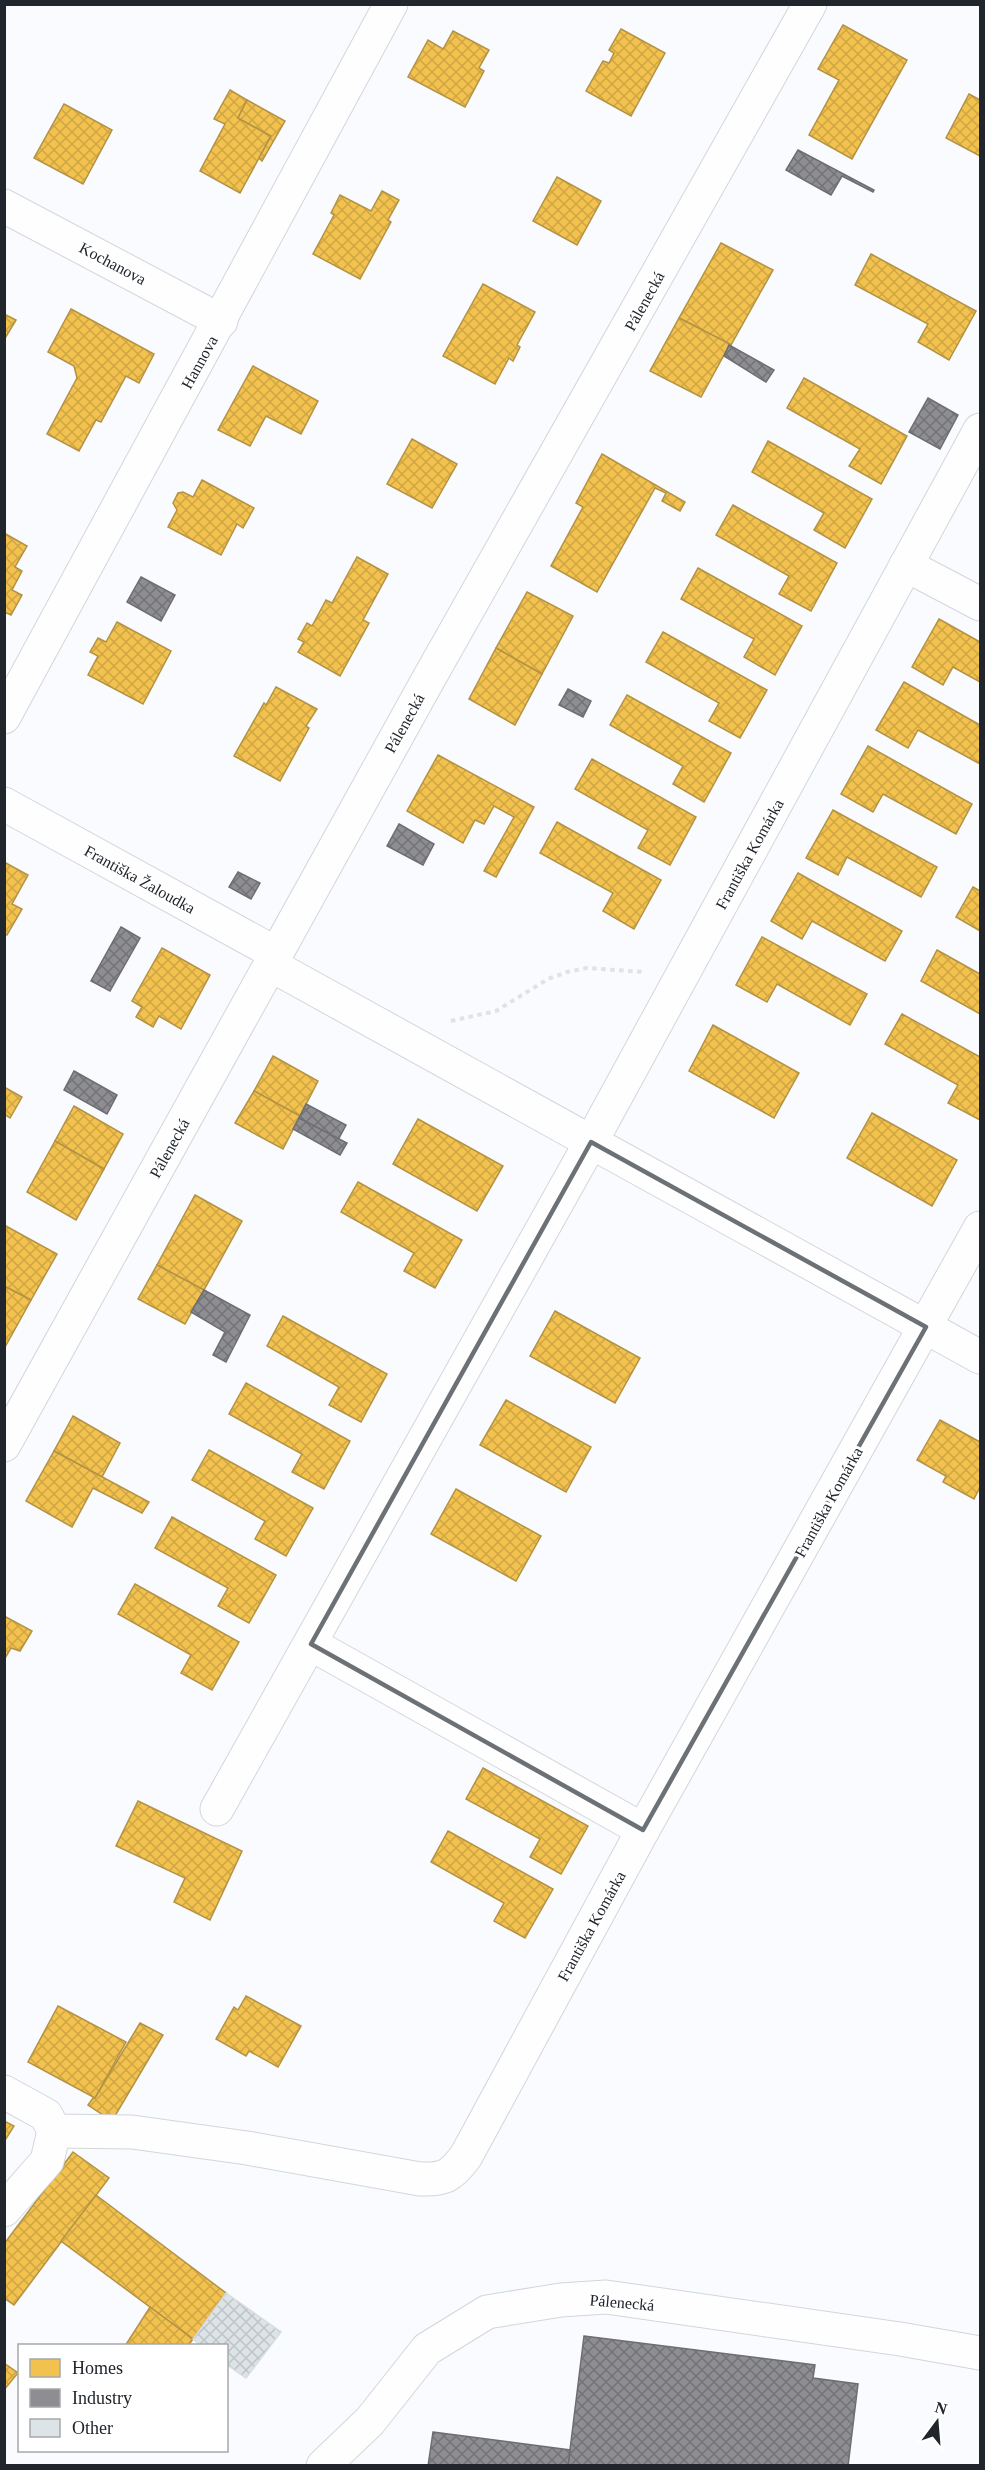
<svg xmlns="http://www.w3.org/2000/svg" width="985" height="2470" font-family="Georgia,serif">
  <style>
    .homes { fill: url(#homes-cross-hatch); stroke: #b39244; stroke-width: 1.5 }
    .industry { fill: url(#industry-cross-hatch); stroke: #6c6e73; stroke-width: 1.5 }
    .building { fill: url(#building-cross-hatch); stroke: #d7dde0; stroke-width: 1.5 }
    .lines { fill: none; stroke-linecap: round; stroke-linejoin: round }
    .minor-casing { stroke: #d2d7db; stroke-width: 35 }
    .path { stroke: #e1e2e4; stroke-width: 4; stroke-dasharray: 4.5 4.5; stroke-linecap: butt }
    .minor { stroke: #fefeff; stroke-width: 33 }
    .marked { fill: none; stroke: #6c7176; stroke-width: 4.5; stroke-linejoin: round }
    .labels { text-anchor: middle; stroke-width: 6; stroke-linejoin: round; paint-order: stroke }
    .street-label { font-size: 16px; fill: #20262c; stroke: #fff }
  </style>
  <defs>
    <pattern id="homes-cross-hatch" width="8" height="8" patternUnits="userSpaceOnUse" patternTransform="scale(1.5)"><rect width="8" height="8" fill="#f2c14e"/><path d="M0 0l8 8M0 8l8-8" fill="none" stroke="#cfa644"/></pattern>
    <pattern id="industry-cross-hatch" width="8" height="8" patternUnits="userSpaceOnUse" patternTransform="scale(1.5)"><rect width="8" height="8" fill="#8d8d92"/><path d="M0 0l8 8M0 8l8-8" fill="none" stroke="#737377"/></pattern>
    <pattern id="building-cross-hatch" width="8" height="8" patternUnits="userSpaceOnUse" patternTransform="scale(1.5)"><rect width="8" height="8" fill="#dde4e8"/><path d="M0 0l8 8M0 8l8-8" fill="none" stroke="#bdc3c7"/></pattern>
  </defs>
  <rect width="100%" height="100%" fill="#f9fbfe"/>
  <g class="homes">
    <path d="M843 25 907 60 852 159 809 135 839 80 818 69Z"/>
    <path d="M621 29 665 53 631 116 586 91 603 61 609 63 614 53 609 50Z"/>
    <path d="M453 31 489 50 479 68 484 71 465 107 408 77 428 40 443 49Z"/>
    <path d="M230 90 247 100 238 118 271 136 240 193 200 171 225 124 214 119Z"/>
    <path d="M969 94 980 100V156L946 138Z"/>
    <path d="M247 100 285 121 262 161 259 158 271 136 238 118Z"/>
    <path d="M64 104 112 130 83 184 34 158Z"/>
    <path d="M557 177 601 201 577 245 533 221Z"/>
    <path d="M382 191 399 200 388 220 391 222 360 279 313 254 334 215 331 213 340 195 371 211Z"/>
    <path d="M721 243 773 270 731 345 679 318Z"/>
    <path d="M871 254 976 311 949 360 918 342 928 324 855 285Z"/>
    <path d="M483 284 535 312 517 345 520 347 513 361 509 358 495 384 443 356Z"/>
    <path d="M71 309 154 354 139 383 126 376 101 422 96 420 79 451 47 434 77 378 74 366 48 352Z"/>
    <path d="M4 314 16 320 4 340Z"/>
    <path d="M679 318 730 344 701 397 650 371Z"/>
    <path d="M253 366 318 401 301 434 266 416 250 446 218 430Z"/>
    <path d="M804 378 907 436 881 484 849 466 860 449 787 408Z"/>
    <path d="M412 439 457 464 432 508 387 484Z"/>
    <path d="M768 441 872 499 845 548 814 530 824 513 752 472Z"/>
    <path d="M602 454 685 502 680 511 662 501 666 493 655 488 597 592 551 566 583 507 576 503Z"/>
    <path d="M202 480 254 508 243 528 237 524 221 555 168 527 177 510 173 503 178 493 183 492 193 497Z"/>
    <path d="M733 505 837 563 811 611 779 594 789 576 716 535Z"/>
    <path d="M4 533 27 546 15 567 22 571 12 590 22 595 11 615 4 612Z"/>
    <path d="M357 557 388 574 363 620 369 623 340 676 298 652 304 642 298 639 307 623 312 626 326 600 332 603Z"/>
    <path d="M698 568 802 626 775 675 744 657 754 639 681 599Z"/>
    <path d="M527 592 573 616 542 674 496 648Z"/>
    <path d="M939 619 980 642V682L953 667 943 685 912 667Z"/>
    <path d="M117 622 171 651 143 704 88 675 98 656 90 652 98 638 106 642Z"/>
    <path d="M663 632 767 690 740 738 709 721 719 703 646 662Z"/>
    <path d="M496 648 542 674 515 725 469 699Z"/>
    <path d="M904 682 980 725V764L918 730 908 748 876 730Z"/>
    <path d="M276 687 317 709 306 726 309 728 280 781 234 756 264 703 266 705Z"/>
    <path d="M627 695 731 753 704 802 673 784 683 766 610 725Z"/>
    <path d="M868 746 972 804 956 834 883 794 873 812 841 794Z"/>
    <path d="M438 755 534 807 496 877 484 871 514 817 494 806 484 824 475 820 463 843 407 811Z"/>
    <path d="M592 759 696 817 670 865 638 848 648 830 575 789Z"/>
    <path d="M833 810 937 867 921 897 847 857 838 875 806 858Z"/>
    <path d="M557 822 661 880 634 929 603 911 613 893 540 853Z"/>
    <path d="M4 862 28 875 12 904 22 909 7 935 4 933Z"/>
    <path d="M798 873 902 931 885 961 812 921 802 939 771 921Z"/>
    <path d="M973 887 980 891V931L956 917Z"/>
    <path d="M762 937 867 994 850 1025 777 984 767 1002 736 985Z"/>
    <path d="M162 948 210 975 181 1029 159 1016 153 1027 136 1017 142 1007 132 1001Z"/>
    <path d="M937 950 980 974V1014L921 981Z"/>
    <path d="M902 1014 980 1057V1120L948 1103 958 1085 885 1044Z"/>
    <path d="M713 1025 799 1073 774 1118 689 1071Z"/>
    <path d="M273 1056 318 1081 300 1116 254 1091Z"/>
    <path d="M4 1087 22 1097 10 1118 4 1114Z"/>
    <path d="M254 1091 300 1116 283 1149 235 1123Z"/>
    <path d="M74 1106 123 1134 104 1169 55 1141Z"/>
    <path d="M872 1113 957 1160 932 1206 847 1158Z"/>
    <path d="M418 1119 503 1166 477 1211 393 1164Z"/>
    <path d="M55 1141 104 1169 76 1220 27 1192Z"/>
    <path d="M358 1182 462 1240 435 1288 404 1271 414 1253 341 1212Z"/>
    <path d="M195 1195 242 1221 204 1290 157 1265Z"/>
    <path d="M4 1225 57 1254 31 1300 4 1286Z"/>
    <path d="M157 1265 204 1290 185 1324 138 1299Z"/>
    <path d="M4 1286 31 1300 4 1349Z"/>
    <path d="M555 1311 640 1358 615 1403 530 1356Z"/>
    <path d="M283 1316 387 1374 361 1422 329 1405 339 1387 267 1346Z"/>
    <path d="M246 1383 350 1441 324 1489 292 1472 302 1454 229 1414Z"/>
    <path d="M506 1400 591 1447 566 1492 480 1445Z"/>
    <path d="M73 1416 120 1443 102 1477 54 1451Z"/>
    <path d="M940 1420 980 1442V1487L974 1499 943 1482 946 1476 917 1460Z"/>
    <path d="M209 1450 313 1508 286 1556 255 1539 265 1521 192 1480Z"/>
    <path d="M54 1451 149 1502 142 1513 93 1488 72 1527 26 1501Z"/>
    <path d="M456 1489 541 1536 516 1581 431 1534Z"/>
    <path d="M172 1517 276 1575 249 1623 218 1606 228 1588 155 1548Z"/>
    <path d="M135 1584 239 1642 212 1690 181 1673 191 1655 118 1614Z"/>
    <path d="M4 1616 32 1631 20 1651 11 1648 4 1660Z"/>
    <path d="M483 1768 588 1826 561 1874 530 1857 540 1839 466 1799Z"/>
    <path d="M138 1801 242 1851 210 1920 174 1902 185 1878 116 1846Z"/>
    <path d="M448 1831 553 1889 525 1938 494 1921 504 1903 431 1862Z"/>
    <path d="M246 1996 301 2026 278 2067 249 2051 246 2056 216 2039 234 2007 238 2010Z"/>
    <path d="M58 2006 126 2042 95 2098 28 2062Z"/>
    <path d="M140 2023 163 2035 112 2121 88 2105 93 2098H95Z"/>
    <path d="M4 2121 14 2126 4 2142Z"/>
    <path d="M73 2152 109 2178 14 2305 4 2298V2244Z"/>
    <path d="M96 2195 226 2293 193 2339 61 2241Z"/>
    <path d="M150 2307 193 2339 188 2346H125Z"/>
    <path d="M4 2363 18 2373 4 2390Z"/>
  </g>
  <g class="industry">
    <path d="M798 150 874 190 873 192 842 176 831 195 786 170Z"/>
    <path d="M729 345 774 370 766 382 724 356Z"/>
    <path d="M928 398 958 415 940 449 909 432Z"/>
    <path d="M141 577 175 595 161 621 127 602Z"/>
    <path d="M568 689 591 701 583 717 559 705Z"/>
    <path d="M399 824 434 844 423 865 387 846Z"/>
    <path d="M238 872 260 883 251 899 229 887Z"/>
    <path d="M121 927 140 938 110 991 91 981Z"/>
    <path d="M74 1071 117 1095 107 1114 64 1090Z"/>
    <path d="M306 1104 346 1125 338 1140 299 1118Z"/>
    <path d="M299 1118 347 1143 340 1155 293 1129Z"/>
    <path d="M204 1290 250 1315 226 1362 213 1355 225 1332 191 1312Z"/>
    <path d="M584 2336 815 2365 813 2378 858 2384 848 2466H568Z"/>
    <path d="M433 2432 570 2450 568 2466H428Z"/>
  </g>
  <path class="building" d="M226 2293 281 2332 246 2378 226 2364V2346H202L193 2339Z"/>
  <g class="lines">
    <defs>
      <g id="minor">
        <path d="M4 206 221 321"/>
        <path d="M906 565 980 604"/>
        <path d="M4 717 391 4"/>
        <path d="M4 804 277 954"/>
        <path d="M271 965 980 1357"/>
        <path d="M4 1445 428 680 810 4"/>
        <path d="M311 1644 643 1830"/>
        <path d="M217 1809 591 1142 980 430"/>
        <path d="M4 2092 46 2115 54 2131 47 2161 4 2210"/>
        <path d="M54 2131 132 2132 247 2148 420 2179C445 2180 451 2176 466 2156L643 1830 980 1228"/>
        <path d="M323 2466 370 2421 427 2349 487 2312 561 2300 606 2297 900 2339 980 2353"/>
      </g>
    </defs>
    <use href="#minor" class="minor-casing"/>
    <path class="path" d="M451 1021 496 1011 548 979 567 972 587 968 644 972"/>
    <use href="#minor" class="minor"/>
  </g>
  <path class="marked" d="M591 1142 926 1327 643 1830 311 1644Z"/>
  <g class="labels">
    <g class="street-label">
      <text transform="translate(113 263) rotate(28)" y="6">Kochanova</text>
      <text transform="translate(644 301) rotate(-61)" y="6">Pálenecká</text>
      <text transform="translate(199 362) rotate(-61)" y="6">Hannova</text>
      <text transform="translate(404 723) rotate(-61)" y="6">Pálenecká</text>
      <text transform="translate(749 854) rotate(-61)" y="6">Františka Komárka</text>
      <text transform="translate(140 879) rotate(29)" y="6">Františka Žaloudka</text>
      <text transform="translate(169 1148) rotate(-61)" y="6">Pálenecká</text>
      <text transform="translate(828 1502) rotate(-61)" y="6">Františka Komárka</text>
      <text transform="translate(591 1926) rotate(-61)" y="6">Františka Komárka</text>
      <text transform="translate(622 2302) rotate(5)" y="6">Pálenecká</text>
    </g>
  </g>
  <rect width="985" height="2470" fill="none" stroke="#20262c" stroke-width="12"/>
  <rect x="18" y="2344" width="210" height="108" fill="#ffffff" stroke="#a6a8ab" stroke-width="1.5"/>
  <rect x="30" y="2359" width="30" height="18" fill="#f2c14e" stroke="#a6a8ab" stroke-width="1.5"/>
  <text x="72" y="2374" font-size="18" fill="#20262c">Homes</text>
  <rect x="30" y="2389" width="30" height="18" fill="#8d8d92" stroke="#a6a8ab" stroke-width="1.5"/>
  <text x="72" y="2404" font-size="18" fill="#20262c">Industry</text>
  <rect x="30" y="2419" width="30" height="18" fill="#dde4e8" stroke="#a6a8ab" stroke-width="1.5"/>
  <text x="72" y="2434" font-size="18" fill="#20262c">Other</text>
  <g transform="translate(937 2422) rotate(16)" stroke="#ffffff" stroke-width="4.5" paint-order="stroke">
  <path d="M0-4.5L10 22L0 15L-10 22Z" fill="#20262c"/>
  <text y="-9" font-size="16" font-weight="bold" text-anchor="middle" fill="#20262c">N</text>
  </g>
</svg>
